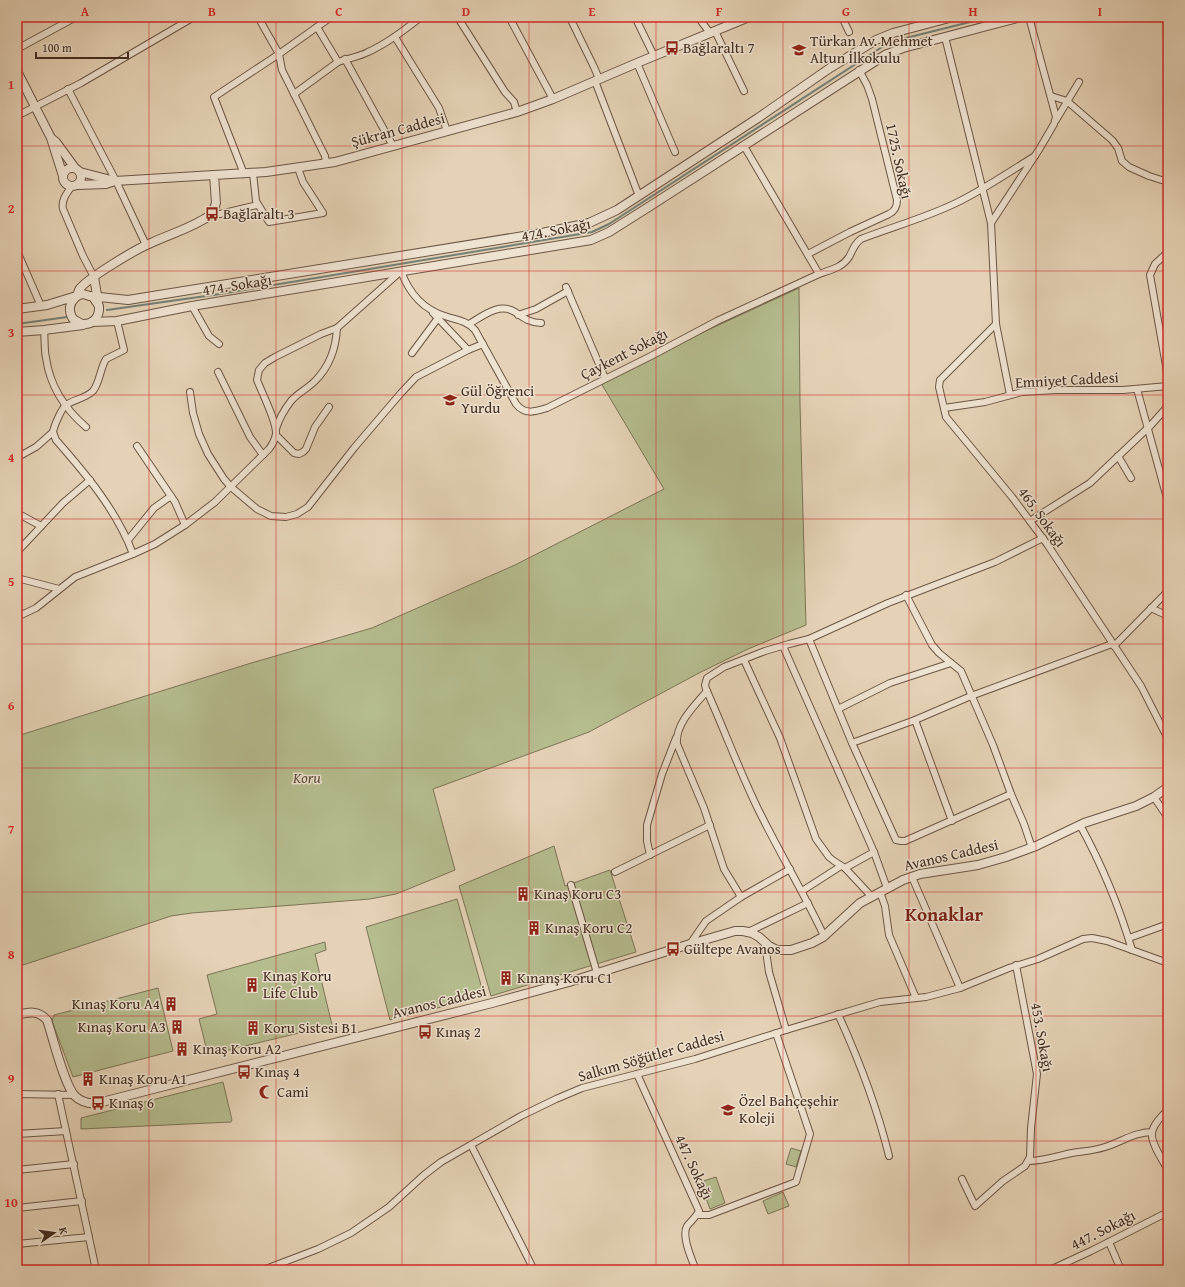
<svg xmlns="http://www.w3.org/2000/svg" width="1185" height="1287" font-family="'Gentium Book Plus',serif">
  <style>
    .green { fill: #b5bc8e; stroke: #7c7456 }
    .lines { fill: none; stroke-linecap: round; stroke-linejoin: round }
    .stream { stroke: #747f75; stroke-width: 2 }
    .minor-casing { stroke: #6b5645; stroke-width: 8 }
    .tertiary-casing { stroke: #6b5645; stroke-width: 10 }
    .minor { stroke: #eee2d0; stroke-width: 6 }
    .tertiary { stroke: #eee2d0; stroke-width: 8 }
    .grid { fill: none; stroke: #d62828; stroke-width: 1; stroke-opacity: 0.55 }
    .labels { text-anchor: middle; stroke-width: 3; stroke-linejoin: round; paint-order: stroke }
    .poi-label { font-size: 15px; fill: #422c1f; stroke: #eee2d0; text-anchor: start }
    .street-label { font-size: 15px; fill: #422c1f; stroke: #eee2d0 }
    .park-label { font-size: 15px; font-style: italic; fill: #594935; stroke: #eee2d0 }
    .district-label { font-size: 19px; font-weight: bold; fill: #7a1f14; stroke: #eee2d0 }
    .neatline { fill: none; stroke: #d62828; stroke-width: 1.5 }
    .grid-label { font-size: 13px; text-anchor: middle; font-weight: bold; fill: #d62828 }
  </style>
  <rect width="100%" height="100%" fill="#e5d2b6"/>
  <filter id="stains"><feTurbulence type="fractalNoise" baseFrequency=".005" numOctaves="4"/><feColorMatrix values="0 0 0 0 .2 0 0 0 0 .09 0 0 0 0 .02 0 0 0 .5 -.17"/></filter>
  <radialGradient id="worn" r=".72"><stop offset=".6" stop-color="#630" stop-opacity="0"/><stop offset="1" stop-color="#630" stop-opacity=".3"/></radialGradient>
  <g class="green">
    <path d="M799 288 800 404 806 625 748 649 699 673 589 732 433 789 455 870 396 894 370 899 192 913 171 916 17 967V736L248 664 372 628 515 565 664 489 601 383 671 347Z"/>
    <path d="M554 846 565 886 610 870 636 952 491 996 459 886Z"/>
    <path d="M457 899 484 996 390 1020 366 927Z"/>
    <path d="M325 942 326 950 315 954 332 1025 208 1055 199 1019 217 1014 207 975Z"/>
    <path d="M158 988 173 1051 73 1077 52 1021 54 1015Z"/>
    <path d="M223 1082 232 1120 231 1122 81 1129V1118Z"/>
    <path d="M791 1148 801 1151 796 1167 786 1164Z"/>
    <path d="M716 1177 725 1203 710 1209 700 1182Z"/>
    <path d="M783 1192 789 1206 768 1214 763 1201Z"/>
  </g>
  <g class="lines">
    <g class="stream">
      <path d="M107 310 220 294 592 232 609 224 882 47 906 38 990 17"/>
      <path d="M17 324 67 317"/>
    </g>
    <defs>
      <g id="minor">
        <path d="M258 17 279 54 331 17"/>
        <path d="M509 17 553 99"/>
        <path d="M635 17 654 56"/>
        <path d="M698 17 710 33"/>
        <path d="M842 17 849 32"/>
        <path d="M460 21 505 92 514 102 517 112"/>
        <path d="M572 22 594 67 599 79"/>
        <path d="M317 27 338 62C348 58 359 57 368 52 388 43 404 30 421 17"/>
        <path d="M715 31 744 91"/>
        <path d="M395 37 439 108 447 131"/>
        <path d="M945 37 991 223 996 324 1010 395"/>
        <path d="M17 49 76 17"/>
        <path d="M345 59 393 146"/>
        <path d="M637 63 675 152"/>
        <path d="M595 81 639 196"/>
        <path d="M68 89 116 181 146 245"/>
        <path d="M294 94 338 62"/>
        <path d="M1051 96 1067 101 1112 140 1118 148 1122 161 1129 167 1149 176 1168 182"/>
        <path d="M17 116 81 83 194 17"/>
        <path d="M1056 120 1079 82"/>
        <path d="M253 173 256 201 269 222 323 213 303 182 298 168"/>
        <path d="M244 174 214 97 279 54 282 70 325 156 326 164"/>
        <path d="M72 186C67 193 61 200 63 209L83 256 94 277"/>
        <path d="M212 214H220L257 205"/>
        <path d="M991 223 1040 148 1054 124 1056 117 1029 17"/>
        <path d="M17 251 41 306"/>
        <path d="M1168 252 1155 264 1150 275 1168 377"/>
        <path d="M808 254 850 232 889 214C895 211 897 207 897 200L872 99 867 85 859 70"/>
        <path d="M819 274C830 270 842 268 849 257 853 250 854 244 861 239 892 227 925 218 956 203 983 190 1009 172 1035 156"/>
        <path d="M566 287 605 378"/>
        <path d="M192 306 209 336 219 344"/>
        <path d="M433 313 468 350 483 344"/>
        <path d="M518 315 536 309 568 291"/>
        <path d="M117 321 124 350 106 359C100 369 100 382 93 391 85 399 71 400 65 406 61 410 54 426 53 432L56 440C86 474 117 511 133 554"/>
        <path d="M469 324C483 316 499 302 515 312 524 318 530 323 541 323"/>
        <path d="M996 324 940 380 939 387 946 417 1012 497 1047 544 1141 686 1168 739"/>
        <path d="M44 330C45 340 44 349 46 358 50 386 65 409 86 427"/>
        <path d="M412 353 438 318"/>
        <path d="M218 372 250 437 263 455"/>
        <path d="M1137 389 1168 502"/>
        <path d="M190 392 193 413 199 434 208 454 224 479 231 487 257 509 271 516 286 517 297 514 308 507 354 448 401 393 416 377 468 350"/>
        <path d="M944 408 985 402 1022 392 1056 390H1123L1168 386"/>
        <path d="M276 429C279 419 284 410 291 401 298 393 307 389 315 381 329 367 336 348 337 328"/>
        <path d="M276 435 294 453 299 454 303 452 306 449 315 427 329 407"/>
        <path d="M137 446 175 502 185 525"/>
        <path d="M1118 456 1131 478"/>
        <path d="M18 457 36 447 53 432"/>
        <path d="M17 513 41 526"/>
        <path d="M1030 521 1090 483 1151 425 1168 406"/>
        <path d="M128 540 154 508 171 496"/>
        <path d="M17 552 63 503 90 480"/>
        <path d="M17 578 59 589"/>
        <path d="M906 595 932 645 939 653 961 671 993 745 1011 794 1024 824 1032 848"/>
        <path d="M1151 608 1168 616"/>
        <path d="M17 617 36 608 75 577 133 554 155 544 185 525 215 502 269 449C272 445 275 440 276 434 277 422 262 393 257 380L259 370 265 363 275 357 321 334 337 328 401 271C409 293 422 309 445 316 456 320 466 320 475 330L516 404C525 415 534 412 547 408L651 356 717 321 819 274 744 146"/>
        <path d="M809 639 852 743 896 840 901 841H905L1011 794"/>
        <path d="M783 646 874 852 887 888"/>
        <path d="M1114 646 1168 591"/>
        <path d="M744 660 780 738 816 839 829 857 834 861 845 868 872 897"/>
        <path d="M707 691C695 705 675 724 677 744L704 808 724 869 741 897"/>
        <path d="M838 709 890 683 951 663"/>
        <path d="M915 720 952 821"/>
        <path d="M852 743 915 720 971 696 1112 644"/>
        <path d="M1154 797 1168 818"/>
        <path d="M1080 825C1102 865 1119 906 1132 950"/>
        <path d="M650 855 647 841V825L662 774 676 738"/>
        <path d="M845 868 874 852"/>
        <path d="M615 872 710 825"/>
        <path d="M912 877 960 988"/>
        <path d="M571 885 597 973"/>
        <path d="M802 891 841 866"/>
        <path d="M880 892 885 906 889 935 916 998"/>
        <path d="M748 932 808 903"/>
        <path d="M824 936C804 893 779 852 758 809 739 770 724 729 706 689L705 685 707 678 724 667 765 651 789 644 809 639 888 603 995 562 1043 538"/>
        <path d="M1129 938 1168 924"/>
        <path d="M690 944 706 921 741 897 790 869"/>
        <path d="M765 944 769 972 786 1030"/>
        <path d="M838 1014C859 1060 877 1107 889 1156"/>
        <path d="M637 1074 699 1211C696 1217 691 1221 687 1226 681 1236 692 1260 696 1270"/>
        <path d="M17 1094 74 1095"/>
        <path d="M58 1094 96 1270"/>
        <path d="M1168 1110C1162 1115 1152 1126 1152 1134 1151 1143 1163 1161 1168 1170"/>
        <path d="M17 1134 66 1131"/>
        <path d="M471 1145 534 1270"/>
        <path d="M1029 1161C1044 1161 1057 1156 1072 1153 1084 1151 1093 1151 1105 1147 1121 1142 1135 1132 1152 1132"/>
        <path d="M17 1170 74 1164"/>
        <path d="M962 1179 975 1206 1003 1181 1025 1166 1030 1157 1031 1128 1037 1074 1016 965"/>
        <path d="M17 1208 82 1201"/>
        <path d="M697 1215H709L796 1182 810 1134 776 1033"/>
        <path d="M1109 1242 1121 1270"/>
        <path d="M17 1244 89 1237"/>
        <path d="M263 1270 318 1249 351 1233 389 1207 424 1175 441 1162 521 1116 556 1099 582 1088 695 1059 786 1030 880 1002 926 997 960 988 1009 968 1038 959 1083 939 1092 938 1107 941 1168 963"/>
        <path d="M1050 1270 1091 1251 1168 1212"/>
      </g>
      <g id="tertiary">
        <path d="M17 71 51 138 63 176"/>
        <path d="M52 139 56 142 75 168"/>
        <circle cx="72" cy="177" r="9"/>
        <path d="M80 172 115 181"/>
        <path d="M77 185 106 184 115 181 214 175"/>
        <path d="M94 277 98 301"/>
        <path d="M77 296C78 294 78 292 79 290 84 280 138 248 151 243 172 233 193 228 212 214L216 203 214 175 266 172 335 162 517 112 553 99 637 63 749 17"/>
        <path d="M90 296 128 300 542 233 589 223 617 210 758 118 830 68 876 40 893 33 953 17"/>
        <path d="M17 309 47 305 83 294 93 297 99 306C100 317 93 325 82 324L73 319C68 311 69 303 76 297"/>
        <path d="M92 322 117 321 192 306 591 240 609 232 647 208 885 55 903 48 1021 17"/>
        <path d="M17 332 44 330 83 325"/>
        <path d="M17 1015C29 1012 38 1010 47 1020 53 1037 64 1085 75 1096 81 1102 89 1104 98 1103L492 1003 569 982 690 944 735 931H743L752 933 759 937 769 946 777 950H791L812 943 823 937 860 903 903 880 920 874 978 865 1006 857 1036 846 1084 823 1136 806 1154 797 1168 787"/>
      </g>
    </defs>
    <use href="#minor" class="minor-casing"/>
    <use href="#tertiary" class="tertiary-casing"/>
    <use href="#minor" class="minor"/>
    <use href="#tertiary" class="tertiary"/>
  </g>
  <path class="grid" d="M149 17V1270M276 17V1270M402 17V1270M529 17V1270M656 17V1270M783 17V1270M909 17V1270M1036 17V1270M17 146H1168M17 271H1168M17 395H1168M17 519H1168M17 644H1168M17 768H1168M17 892H1168M17 1016H1168M17 1141H1168"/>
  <defs>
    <symbol id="bus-bare" viewBox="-9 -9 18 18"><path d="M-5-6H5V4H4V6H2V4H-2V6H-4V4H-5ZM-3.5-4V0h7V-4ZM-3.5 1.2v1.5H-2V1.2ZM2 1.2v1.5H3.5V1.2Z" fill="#8f2418" stroke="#eee2d0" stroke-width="2.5" paint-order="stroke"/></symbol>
    <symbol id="school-bare" viewBox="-9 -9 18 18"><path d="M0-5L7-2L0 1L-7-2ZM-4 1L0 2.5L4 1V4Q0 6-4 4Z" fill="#8f2418" stroke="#eee2d0" stroke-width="2.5" paint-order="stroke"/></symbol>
    <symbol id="building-bare" viewBox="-9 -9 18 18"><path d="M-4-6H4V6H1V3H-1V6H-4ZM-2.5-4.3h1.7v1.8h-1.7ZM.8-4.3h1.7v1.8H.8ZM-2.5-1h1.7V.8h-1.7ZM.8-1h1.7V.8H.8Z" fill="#8f2418" stroke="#eee2d0" stroke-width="2.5" paint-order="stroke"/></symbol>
    <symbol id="mosque-bare" viewBox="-9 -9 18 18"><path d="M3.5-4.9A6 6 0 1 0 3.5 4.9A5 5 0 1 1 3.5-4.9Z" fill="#8f2418" stroke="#eee2d0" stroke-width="2.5" paint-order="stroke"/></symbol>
  </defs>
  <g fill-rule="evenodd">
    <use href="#bus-bare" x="662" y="38" width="20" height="20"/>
    <use href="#school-bare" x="789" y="40" width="20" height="20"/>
    <use href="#bus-bare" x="202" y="204" width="20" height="20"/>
    <use href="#school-bare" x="440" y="390" width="20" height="20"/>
    <use href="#building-bare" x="513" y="884" width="20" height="20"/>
    <use href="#building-bare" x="524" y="918" width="20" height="20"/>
    <use href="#bus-bare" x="663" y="939" width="20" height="20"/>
    <use href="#building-bare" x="496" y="968" width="20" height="20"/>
    <use href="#building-bare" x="242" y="975" width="20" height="20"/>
    <use href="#building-bare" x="161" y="994" width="20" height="20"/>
    <use href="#building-bare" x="167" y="1017" width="20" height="20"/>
    <use href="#building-bare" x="243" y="1018" width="20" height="20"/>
    <use href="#bus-bare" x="415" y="1022" width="20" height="20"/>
    <use href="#building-bare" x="172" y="1039" width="20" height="20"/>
    <use href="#bus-bare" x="234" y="1062" width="20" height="20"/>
    <use href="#building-bare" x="78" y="1069" width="20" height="20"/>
    <use href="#mosque-bare" x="256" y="1082" width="20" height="20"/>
    <use href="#bus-bare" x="88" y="1093" width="20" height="20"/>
    <use href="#school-bare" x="718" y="1100" width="20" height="20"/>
  </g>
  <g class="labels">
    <g class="poi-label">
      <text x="810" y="46">Türkan Av. Mehmet<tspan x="810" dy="17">Altun İlkokulu</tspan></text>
      <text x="683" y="53">Bağlaraltı 7</text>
      <text x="223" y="219">Bağlaraltı 3</text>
      <text x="461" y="396">Gül Öğrenci<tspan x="461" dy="17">Yurdu</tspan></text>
      <text x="534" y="899">Kınaş Koru C3</text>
      <text x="545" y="933">Kınaş Koru C2</text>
      <text x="684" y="954">Gültepe Avanos</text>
      <text x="263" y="981">Kınaş Koru<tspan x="263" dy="17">Life Club</tspan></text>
      <text x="517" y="983">Kınanş Koru C1</text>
      <text x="160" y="1009" text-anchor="end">Kınaş Koru A4</text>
      <text x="166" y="1032" text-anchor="end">Kınaş Koru A3</text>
      <text x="264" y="1033">Koru Sistesi B1</text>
      <text x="436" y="1037">Kınaş 2</text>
      <text x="193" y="1054">Kınaş Koru A2</text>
      <text x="255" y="1077">Kınaş 4</text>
      <text x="99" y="1084">Kınaş Koru A1</text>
      <text x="277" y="1097">Cami</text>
      <text x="739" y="1106">Özel Bahçeşehir<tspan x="739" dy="17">Koleji</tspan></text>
      <text x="109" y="1108">Kınaş 6</text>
    </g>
    <g class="street-label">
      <text transform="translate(398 130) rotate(-15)" y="5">Şükran Caddesi</text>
      <text transform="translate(899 161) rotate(78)" y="5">1725. Sokağı</text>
      <text transform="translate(556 230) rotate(-11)" y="5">474. Sokağı</text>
      <text transform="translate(237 285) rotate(-9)" y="5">474. Sokağı</text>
      <text transform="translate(624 354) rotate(-27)" y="5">Çaykent Sokağı</text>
      <text transform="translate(1067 380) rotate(-3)" y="5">Emniyet Caddesi</text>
      <text transform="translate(1042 517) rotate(54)" y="5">465. Sokağı</text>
      <text transform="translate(951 855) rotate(-13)" y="5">Avanos Caddesi</text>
      <text transform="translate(439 1002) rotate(-14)" y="5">Avanos Caddesi</text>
      <text transform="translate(1042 1037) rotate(80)" y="5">453. Sokağı</text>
      <text transform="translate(651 1056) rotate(-16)" y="5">Salkım Söğütler Caddesi</text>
      <text transform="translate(694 1167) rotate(65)" y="5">447. Sokağı</text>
      <text transform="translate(1103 1230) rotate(-27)" y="5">447. Sokağı</text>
    </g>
    <g class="park-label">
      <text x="307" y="783">Koru</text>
    </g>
    <g class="district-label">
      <text x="944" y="921">Konaklar</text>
    </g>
  </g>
  <rect width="1185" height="1287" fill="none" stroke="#e5d2b6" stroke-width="44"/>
  <g transform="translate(54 1233) rotate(77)" stroke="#eee2d0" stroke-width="3" paint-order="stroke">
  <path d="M0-3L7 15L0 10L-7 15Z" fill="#422c1f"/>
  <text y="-6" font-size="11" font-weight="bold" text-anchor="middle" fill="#422c1f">K</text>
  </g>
  <path d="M36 52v6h92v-6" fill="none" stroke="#422c1f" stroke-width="2"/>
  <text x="42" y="52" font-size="12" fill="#422c1f" stroke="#eee2d0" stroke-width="3" paint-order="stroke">100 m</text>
  <rect x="22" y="22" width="1141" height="1243" class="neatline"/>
  <g class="grid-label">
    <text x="85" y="16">A</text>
    <text x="212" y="16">B</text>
    <text x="339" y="16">C</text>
    <text x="466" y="16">D</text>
    <text x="592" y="16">E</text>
    <text x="719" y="16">F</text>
    <text x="846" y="16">G</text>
    <text x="973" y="16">H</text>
    <text x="1100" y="16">I</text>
    <text x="11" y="89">1</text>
    <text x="11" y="213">2</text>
    <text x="11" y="337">3</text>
    <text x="11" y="462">4</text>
    <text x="11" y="586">5</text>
    <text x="11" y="710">6</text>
    <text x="11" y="834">7</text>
    <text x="11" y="959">8</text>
    <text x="11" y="1083">9</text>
    <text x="11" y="1207">10</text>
  </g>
  <rect width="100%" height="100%" filter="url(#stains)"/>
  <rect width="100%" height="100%" fill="url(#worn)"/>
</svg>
